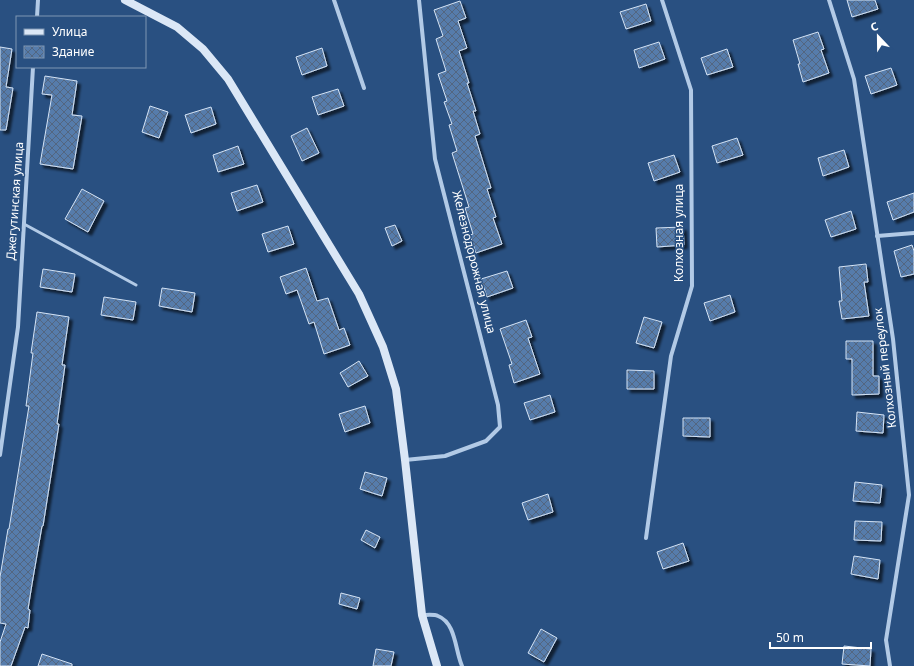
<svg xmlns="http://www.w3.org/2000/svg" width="914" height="666" font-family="'Noto Sans',sans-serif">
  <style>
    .building { fill: url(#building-cross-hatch); stroke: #d4e3f5; filter: url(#shadow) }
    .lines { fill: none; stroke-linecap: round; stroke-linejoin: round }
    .lane { stroke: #b2cae6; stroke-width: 3 }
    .street { stroke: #b2cae6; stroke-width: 4 }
    .secondary { stroke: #dbe7f6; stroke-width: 8 }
    .labels { text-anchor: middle; stroke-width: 3; stroke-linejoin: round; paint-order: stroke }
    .street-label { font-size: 12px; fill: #fff; stroke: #295081 }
  </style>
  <defs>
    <pattern id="building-cross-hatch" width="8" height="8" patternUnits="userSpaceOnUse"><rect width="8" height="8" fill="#567cab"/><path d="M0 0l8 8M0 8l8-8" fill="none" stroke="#526680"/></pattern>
    <filter id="shadow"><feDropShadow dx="3.5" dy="3.5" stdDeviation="1" flood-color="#0009"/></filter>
  </defs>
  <rect width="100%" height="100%" fill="#295081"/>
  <g class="building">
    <path d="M847 0H875L878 9 852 17Z"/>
    <path d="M460 1 466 18 458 21 467 48 459 51 469 83H467L476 111H473L480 134 475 136 491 188 487 189 496 217 493 218 502 244 476 253 470 235 473 234 465 208 469 207 452 153 457 151 449 125 452 124 444 102 447 101 438 74 446 71 436 39 443 36 434 10Z"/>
    <path d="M646 4 651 21 626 29 620 12Z"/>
    <path d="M818 32 824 49 821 50 829 73 803 82 798 64H800L793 40Z"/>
    <path d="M659 42 665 59 639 68 634 50Z"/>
    <path d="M0 47 12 49 6 87 13 88 6 130H0Z"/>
    <path d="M322 48 327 66 302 75 296 57Z"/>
    <path d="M727 49 733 67 707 75 701 58Z"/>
    <path d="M891 68 897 85 871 94 865 76Z"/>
    <path d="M45 76 77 81 72 115 82 116 73 169 40 164 52 95 42 94Z"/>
    <path d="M338 89 344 106 318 115 312 97Z"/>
    <path d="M150 106 168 112 159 138 142 132Z"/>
    <path d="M211 107 216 124 191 133 185 115Z"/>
    <path d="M307 128 319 153 302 161 291 136Z"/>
    <path d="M737 138 743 155 717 163 712 146Z"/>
    <path d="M238 146 244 164 218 172 213 155Z"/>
    <path d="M844 150 849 167 823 176 818 158Z"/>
    <path d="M674 155 680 172 654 181 648 163Z"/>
    <path d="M257 185 263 202 237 211 231 193Z"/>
    <path d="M82 189 104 201 88 232 65 219Z"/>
    <path d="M914 193V212L893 220 887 202Z"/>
    <path d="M851 211 856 229 831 237 825 220Z"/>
    <path d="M395 225 402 241 392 246 385 228Z"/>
    <path d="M288 226 294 244 268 252 262 234Z"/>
    <path d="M683 227 684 245 657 247 656 228Z"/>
    <path d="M912 245 914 251V274L901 277 894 251Z"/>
    <path d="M866 264 868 282H864L869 316 842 319 839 301H842L839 267Z"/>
    <path d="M306 268 317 301 328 298 339 330 344 328 350 345 324 354 314 322 309 324 297 290 286 294 280 277Z"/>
    <path d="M43 269 75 274 72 292 40 287Z"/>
    <path d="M507 271 513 288 487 297 481 279Z"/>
    <path d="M162 288 195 293 192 312 159 306Z"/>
    <path d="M730 295 735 312 710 321 704 303Z"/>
    <path d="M104 297 136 302 133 320 101 315Z"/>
    <path d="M37 312 69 317 62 365H65L57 424H59L43 526H42L32 584 28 609 30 610 28 628 25 627 11 666H0V642L6 624 0 623V577L8 529H9L29 406H26L33 353H31Z"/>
    <path d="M644 317 662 322 654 348 636 343Z"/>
    <path d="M526 320 532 337 528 338 540 374 514 383 509 365 512 364 500 329Z"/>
    <path d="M846 341H873V376H879V394L852 395V359H846Z"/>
    <path d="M359 361 368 376 348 387 340 373Z"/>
    <path d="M627 370 654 371V389H627Z"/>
    <path d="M550 395 555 412 530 420 524 403Z"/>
    <path d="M365 406 370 423 345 432 339 414Z"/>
    <path d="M857 412 884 415 883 433 856 431Z"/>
    <path d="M683 418H710V437L683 436Z"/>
    <path d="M365 472 387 478 382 496 360 489Z"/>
    <path d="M855 482 882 485 880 503 853 501Z"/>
    <path d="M548 494 553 512 528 520 522 503Z"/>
    <path d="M855 521 882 522 881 541 854 540Z"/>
    <path d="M366 530 380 537 375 548 361 540Z"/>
    <path d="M683 543 689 561 663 569 657 552Z"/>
    <path d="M854 556 880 560 878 579 851 574Z"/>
    <path d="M341 593 360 598 357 609 339 604Z"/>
    <path d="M541 629 557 638 544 662 528 653Z"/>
    <path d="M844 646 871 649 870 666 842 664Z"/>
    <path d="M376 649 394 652 391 666H373Z"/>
    <path d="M42 654 72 664V666H38Z"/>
  </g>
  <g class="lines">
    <path class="lane" d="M24 224 136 285"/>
    <g class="street">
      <path d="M334 0 364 88"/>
      <path d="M829 0 854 79 893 339 909 495 886 640 890 666"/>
      <path d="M37 17 38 0"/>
      <path d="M877 236 914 233"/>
      <path d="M0 455 18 327 33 67"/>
      <path d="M405 460 445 456 486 441 500 427 498 405 435 159 419 0"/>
      <path d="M646 538 671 356 692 286 691 90 662 0"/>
      <path d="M422 615C427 615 434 614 438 616 456 623 455 650 462 666"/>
    </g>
    <path class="secondary" d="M125 0 177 27 203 49 228 79 359 294 383 347 396 389 405 460 422 615 437 666"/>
  </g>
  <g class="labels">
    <g class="street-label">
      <text transform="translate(15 201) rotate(-86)" y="4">Джегутинская улица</text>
      <text transform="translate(679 233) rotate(-90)" y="4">Колхозная улица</text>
      <text transform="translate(474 262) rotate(76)" y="4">Железнодорожная улица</text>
      <text transform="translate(885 368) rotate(-97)" y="4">Колхозный переулок</text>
    </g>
  </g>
  <rect x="16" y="16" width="130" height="52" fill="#295081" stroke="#7f96b3"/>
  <rect x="24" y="29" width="20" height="6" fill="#dbe7f6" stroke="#7f96b3"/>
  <text x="52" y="36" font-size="12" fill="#ffffff">Улица</text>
  <rect x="24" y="46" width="20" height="12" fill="url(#building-cross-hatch)" stroke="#7f96b3"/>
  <text x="52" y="56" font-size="12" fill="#ffffff">Здание</text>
  <g transform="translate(878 36) rotate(338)" stroke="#295081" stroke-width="3" paint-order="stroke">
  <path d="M0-3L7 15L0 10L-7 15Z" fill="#ffffff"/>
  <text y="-6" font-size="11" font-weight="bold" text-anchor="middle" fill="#ffffff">С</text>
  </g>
  <path d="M770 642v6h101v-6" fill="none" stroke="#ffffff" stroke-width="2"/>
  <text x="776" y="642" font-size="12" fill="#ffffff" stroke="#295081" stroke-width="3" paint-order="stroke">50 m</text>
</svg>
